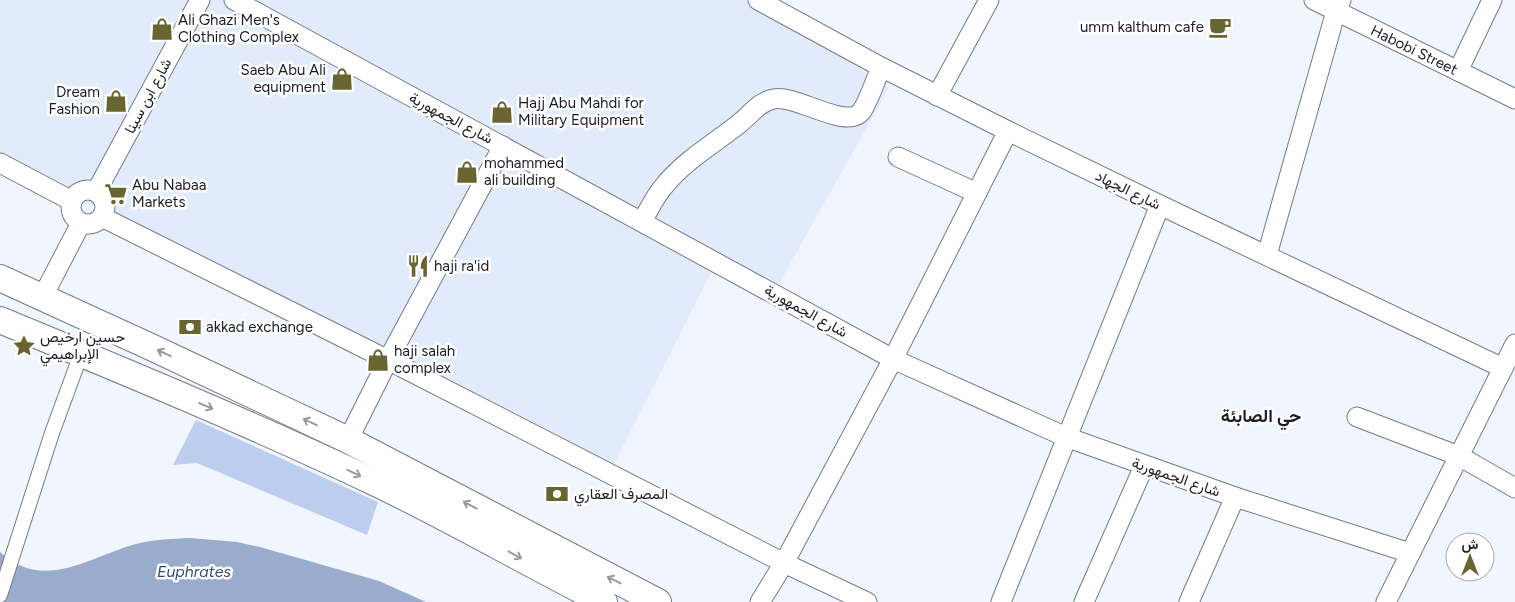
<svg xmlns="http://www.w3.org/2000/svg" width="1515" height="602" font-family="Figtree,Vazirmatn,sans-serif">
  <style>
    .built { fill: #e2ebfc }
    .green { fill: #bcceee }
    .water { fill: #9aaccc }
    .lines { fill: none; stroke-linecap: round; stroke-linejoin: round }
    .pedestrian-casing { stroke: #747b87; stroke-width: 16 }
    .minor-casing { stroke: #747b87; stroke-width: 21 }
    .secondary-casing { stroke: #747b87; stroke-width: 28 }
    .pedestrian { stroke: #fff; stroke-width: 14 }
    .minor { stroke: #fff; stroke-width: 19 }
    .secondary { stroke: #fff; stroke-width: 26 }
    .oneway { stroke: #98999c }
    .labels { text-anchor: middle; stroke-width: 5; stroke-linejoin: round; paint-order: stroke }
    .poi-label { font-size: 15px; fill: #1b1d22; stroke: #fff; text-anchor: start }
    .street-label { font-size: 15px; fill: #1b1d22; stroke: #fff }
    .water-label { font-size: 16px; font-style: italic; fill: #334b78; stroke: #fff }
    .quarter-label { font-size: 18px; font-weight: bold; fill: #1b1d22; stroke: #fff }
  </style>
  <rect width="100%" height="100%" fill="#f0f5fe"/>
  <path class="built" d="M0 0H755L889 88 771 298 714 267 605 482 0 156Z"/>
  <path class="green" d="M196 420 378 502 367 535 197 463 173 465Z"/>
  <path class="water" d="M190 538 237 542 260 547 379 581 426 602H0V552C45 594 93 554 140 543 156 539 173 539 190 538Z"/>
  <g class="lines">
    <defs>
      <path id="pedestrian" d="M0 595 52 433 81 354"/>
      <g id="minor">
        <path d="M234 0 893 359 1066 437 1235 497 1410 553"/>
        <path d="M758 0 881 67 1008 131 1160 205 1503 368"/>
        <path d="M1314 0 1515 99"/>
        <path d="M1458 71 1492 0"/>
        <path d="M937 96 989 0"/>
        <path d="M898 157 977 193"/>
        <path d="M0 163 72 201"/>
        <circle cx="88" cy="207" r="17"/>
        <path d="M96 192 200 0"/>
        <path d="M102 217 388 360 784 563 867 602"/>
        <path d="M642 221C649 210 655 196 664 186 685 160 715 143 740 123 751 114 760 101 774 99 795 94 846 130 861 112 867 105 877 77 881 67"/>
        <path d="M1267 255 1336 11 1341 0"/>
        <path d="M43 296 81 223"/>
        <path d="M1357 417 1459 456 1515 488"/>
        <path d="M348 440 388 360 503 146"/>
        <path d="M760 602 784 563 893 359 1008 131"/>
        <path d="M1001 602 1160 205"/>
        <path d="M1084 602 1144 466"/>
        <path d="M1189 602 1235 497"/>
        <path d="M1386 602 1515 344"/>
      </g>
      <g id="secondary">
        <path d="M0 278 151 347 348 440 658 602"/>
        <path d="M0 320C126 372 252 424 376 483 453 520 527 563 604 602"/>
      </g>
    </defs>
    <use href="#pedestrian" class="pedestrian-casing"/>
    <use href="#minor" class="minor-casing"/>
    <use href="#secondary" class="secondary-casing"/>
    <use href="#pedestrian" class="pedestrian"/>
    <use href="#minor" class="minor"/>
    <use href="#secondary" class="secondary"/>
  </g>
  <defs><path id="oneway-shaft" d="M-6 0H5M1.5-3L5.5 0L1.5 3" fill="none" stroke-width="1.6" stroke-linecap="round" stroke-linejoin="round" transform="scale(1.25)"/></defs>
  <g class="oneway">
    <use href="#oneway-shaft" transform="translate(164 353) rotate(-155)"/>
    <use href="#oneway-shaft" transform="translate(206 406) rotate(23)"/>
    <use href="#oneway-shaft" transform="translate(310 422) rotate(-155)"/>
    <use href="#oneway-shaft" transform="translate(354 473) rotate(25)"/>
    <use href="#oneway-shaft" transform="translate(470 505) rotate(-152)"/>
    <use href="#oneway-shaft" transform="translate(515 555) rotate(29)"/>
    <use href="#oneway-shaft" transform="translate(614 580) rotate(-153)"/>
  </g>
  <defs>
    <symbol id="cafe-bare" viewBox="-9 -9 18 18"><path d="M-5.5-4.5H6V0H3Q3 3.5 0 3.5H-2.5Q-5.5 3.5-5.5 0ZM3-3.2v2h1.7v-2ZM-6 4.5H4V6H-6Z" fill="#696531" stroke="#fff" stroke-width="2.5" paint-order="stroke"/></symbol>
    <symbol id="shop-bare" viewBox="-9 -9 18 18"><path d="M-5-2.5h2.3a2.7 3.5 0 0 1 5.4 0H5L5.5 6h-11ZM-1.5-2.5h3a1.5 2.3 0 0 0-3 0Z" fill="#696531" stroke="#fff" stroke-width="2.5" paint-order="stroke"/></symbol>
    <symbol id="supermarket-bare" viewBox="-9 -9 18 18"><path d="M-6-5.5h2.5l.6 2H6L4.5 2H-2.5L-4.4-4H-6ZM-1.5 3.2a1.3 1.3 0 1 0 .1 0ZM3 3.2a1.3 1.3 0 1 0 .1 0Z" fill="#696531" stroke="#fff" stroke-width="2.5" paint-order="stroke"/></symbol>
    <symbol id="restaurant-bare" viewBox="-9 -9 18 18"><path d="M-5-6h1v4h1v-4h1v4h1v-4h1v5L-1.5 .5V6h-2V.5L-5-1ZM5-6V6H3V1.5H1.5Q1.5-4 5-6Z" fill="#696531" stroke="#fff" stroke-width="2.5" paint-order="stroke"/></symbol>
    <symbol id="bank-bare" viewBox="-9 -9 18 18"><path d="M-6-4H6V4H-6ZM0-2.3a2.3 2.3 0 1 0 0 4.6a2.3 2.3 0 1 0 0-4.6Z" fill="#696531" stroke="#fff" stroke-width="2.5" paint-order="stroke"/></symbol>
    <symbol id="sight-bare" viewBox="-9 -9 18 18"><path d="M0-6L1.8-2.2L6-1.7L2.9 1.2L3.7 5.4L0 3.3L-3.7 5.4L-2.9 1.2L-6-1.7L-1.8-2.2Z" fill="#696531" stroke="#fff" stroke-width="2.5" paint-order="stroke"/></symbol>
  </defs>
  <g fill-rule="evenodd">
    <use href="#cafe-bare" x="1204" y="11" width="32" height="32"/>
    <use href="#shop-bare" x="146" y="13" width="32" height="32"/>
    <use href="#shop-bare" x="326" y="63" width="32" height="32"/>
    <use href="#shop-bare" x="100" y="85" width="32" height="32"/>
    <use href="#shop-bare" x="486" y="96" width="32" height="32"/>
    <use href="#shop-bare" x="451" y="156" width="32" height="32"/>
    <use href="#supermarket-bare" x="100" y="178" width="32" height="32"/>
    <use href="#restaurant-bare" x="402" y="250" width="32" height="32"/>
    <use href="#bank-bare" x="174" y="311" width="32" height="32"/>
    <use href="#sight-bare" x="8" y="330" width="32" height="32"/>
    <use href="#shop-bare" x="362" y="344" width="32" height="32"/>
    <use href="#bank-bare" x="541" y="478" width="32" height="32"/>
  </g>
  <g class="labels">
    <g class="poi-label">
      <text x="178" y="25">Ali Ghazi Men's<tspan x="178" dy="17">Clothing Complex</tspan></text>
      <text x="1204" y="32" text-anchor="end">umm kalthum cafe</text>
      <text x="326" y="75" text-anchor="end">Saeb Abu Ali<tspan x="326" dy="17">equipment</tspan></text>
      <text x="100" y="97" text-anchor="end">Dream<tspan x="100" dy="17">Fashion</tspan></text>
      <text x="518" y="108">Hajj Abu Mahdi for<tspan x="518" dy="17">Military Equipment</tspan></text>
      <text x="484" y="168">mohammed<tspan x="484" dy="17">ali building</tspan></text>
      <text x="132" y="190">Abu Nabaa<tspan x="132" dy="17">Markets</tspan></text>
      <text x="434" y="271">haji ra'id</text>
      <text x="206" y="332">akkad exchange</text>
      <text x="40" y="342">حسين ارخيص<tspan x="40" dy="17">الإبراهيمي</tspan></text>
      <text x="394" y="356">haji salah<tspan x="394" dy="17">complex</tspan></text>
      <text x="574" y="499">المصرف العقاري</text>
    </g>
    <g class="street-label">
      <text transform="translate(1414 50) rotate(26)" y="5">Habobi Street</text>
      <text transform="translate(148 96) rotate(-62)" y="5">شارع ابن سينا</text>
      <text transform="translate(451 118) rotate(28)" y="5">شارع الجمهورية</text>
      <text transform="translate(1128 190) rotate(26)" y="5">شارع الجهاد</text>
      <text transform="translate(806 311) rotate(29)" y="5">شارع الجمهورية</text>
      <text transform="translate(1176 477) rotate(19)" y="5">شارع الجمهورية</text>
    </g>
    <g class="water-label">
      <text x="194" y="577">Euphrates</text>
    </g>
    <g class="quarter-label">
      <text x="1261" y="422">حي الصابئة</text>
    </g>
  </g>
  <g transform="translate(1470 557)"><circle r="24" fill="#ffffff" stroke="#a4a5a7"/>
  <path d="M0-4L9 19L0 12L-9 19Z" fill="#696531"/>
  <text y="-8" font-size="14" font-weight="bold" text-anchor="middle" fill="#1b1d22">ش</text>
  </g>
</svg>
